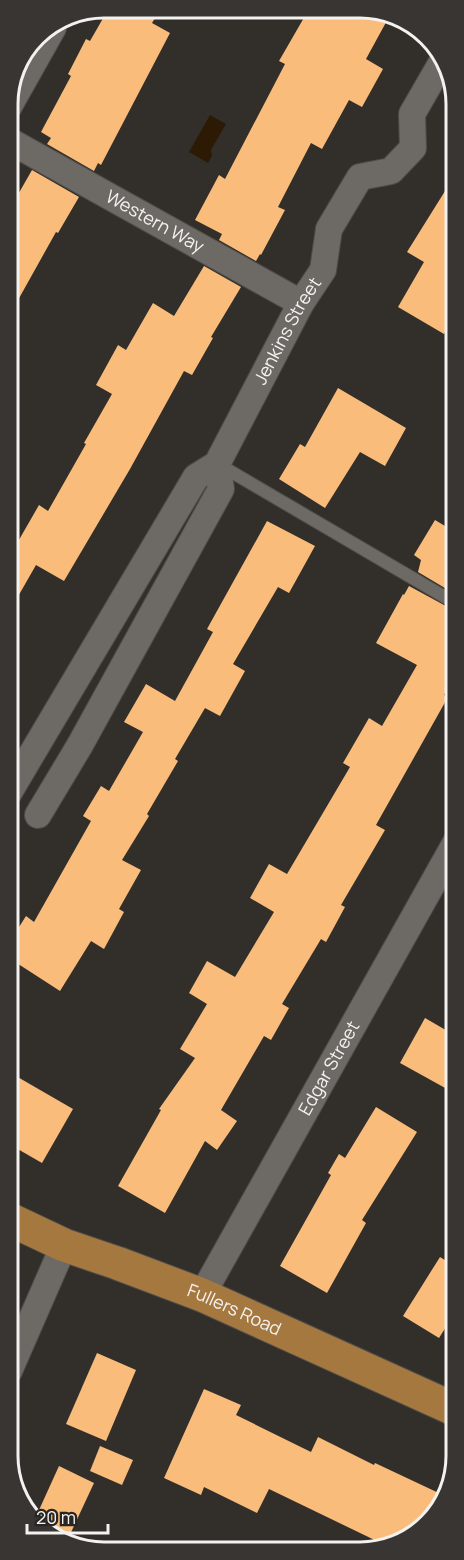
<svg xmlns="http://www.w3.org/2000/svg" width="464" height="1560" font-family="Manrope,sans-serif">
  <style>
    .water { fill: #2c1a05 }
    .building { fill: #fabc7b }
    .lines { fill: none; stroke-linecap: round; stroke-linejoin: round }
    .lane-casing { stroke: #4e4c49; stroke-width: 14 }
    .street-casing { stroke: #4e4c49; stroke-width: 28 }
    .primary-casing { stroke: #4e4c49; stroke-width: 35 }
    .lane { stroke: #6d6965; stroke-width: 12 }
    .street { stroke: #6d6965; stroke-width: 26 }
    .primary { stroke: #a5783f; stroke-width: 33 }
    .labels { text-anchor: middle; stroke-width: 6; stroke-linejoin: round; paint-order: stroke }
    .street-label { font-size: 18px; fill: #f4f2f0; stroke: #282522 }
    .rim { fill: none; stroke: #f4f2f0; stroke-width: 3 }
  </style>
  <rect width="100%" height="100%" fill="#322f2b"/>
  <path class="water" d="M210 115 226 124 211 150 212 156 208 163 189 152Z"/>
  <g class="building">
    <path d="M109 8H161L152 23 170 33 101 165 98 163 94 171 47 144 51 138 41 132 71 76 68 74 86 39 90 41Z"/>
    <path d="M309 9H379L390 15 366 59 383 69 362 107 349 100 322 149 311 143 278 207 285 210 261 255 260 254 256 261 219 240 222 234 195 220 219 175 225 179 285 64 279 61Z"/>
    <path d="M32 170 79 197 58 233 56 232 8 318V212Z"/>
    <path d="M455 175V315L444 334 398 307 424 262 407 252Z"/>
    <path d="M204 266 241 287 211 337 213 338 192 375 184 371 130 469 64 581 36 565 8 614V559L39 505 48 511 86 444 84 443 112 394 96 385 118 345 126 350 153 303 174 316Z"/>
    <path d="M338 388 406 428 385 466 360 452 325 508 279 479 300 444 305 447Z"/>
    <path d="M435 520 455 532V594L418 572 421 560 414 555Z"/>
    <path d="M267 521 315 546 289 593 278 587 233 664 245 671 220 716 205 708 175 759 178 761 147 814 149 816 122 860 141 870 119 909 124 912 104 949 91 941 60 991 9 958V943L26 916 34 922 91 821 83 816 101 786 109 791 143 732 124 722 146 684 175 701 213 632 207 629Z"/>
    <path d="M409 586 455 611V674L444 695 448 697 376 825 385 830 341 905 345 907 326 942 321 939 282 1004 289 1008 271 1040 264 1036 221 1110 237 1121 217 1150 205 1141 165 1213 118 1186 161 1110 159 1109 195 1058 180 1049 207 1004 189 993 207 961 235 977 274 912 250 898 269 864 287 874 350 767 343 763 369 718 382 726 417 665 376 643 403 594 404 595Z"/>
    <path d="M425 1018 456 1036V1094L400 1063Z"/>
    <path d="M9 1072 73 1109 42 1163 9 1144Z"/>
    <path d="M376 1107 417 1132 362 1220 366 1223 327 1293 280 1266 331 1175 328 1173 339 1154 345 1158Z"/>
    <path d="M440 1257 456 1267V1311L439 1338 403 1316Z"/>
    <path d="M97 1353 136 1370 106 1441 66 1424Z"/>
    <path d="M204 1389 241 1405 236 1415 311 1452 318 1437 374 1465 375 1463 443 1495 432 1520 387 1546 269 1489 257 1513 204 1487 201 1495 164 1478Z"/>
    <path d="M100 1446 133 1460 122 1485 90 1471Z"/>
    <path d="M59 1466 94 1483 67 1541 35 1524 34 1521Z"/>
  </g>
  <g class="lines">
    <defs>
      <path id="lane" d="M218 464 455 603"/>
      <g id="street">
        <path d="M8 108 53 28"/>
        <path id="s1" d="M8 140 301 303"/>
        <path id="s2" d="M8 794 196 477 217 464 301 303 323 270 329 229 360 177 391 171 413 148 412 114 442 62"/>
        <path d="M38 815 80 745 221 489 217 464"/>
        <path id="s3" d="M202 1295 456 842"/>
        <path d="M9 1371 64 1245"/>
      </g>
      <g id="primary">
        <path id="s4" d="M9 1219 64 1245 117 1263 202 1295 456 1410"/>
      </g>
    </defs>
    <use href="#lane" class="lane-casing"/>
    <use href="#street" class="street-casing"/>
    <use href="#primary" class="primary-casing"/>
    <use href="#lane" class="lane"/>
    <use href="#street" class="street"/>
    <use href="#primary" class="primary"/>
  </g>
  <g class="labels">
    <g class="street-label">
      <text dy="6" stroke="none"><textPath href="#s1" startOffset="168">Western Way</textPath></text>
      <text dy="6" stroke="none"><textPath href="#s2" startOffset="544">Jenkins Street</textPath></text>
      <text dy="6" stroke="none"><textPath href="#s3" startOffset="260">Edgar Street</textPath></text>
      <text dy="6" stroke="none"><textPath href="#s4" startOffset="243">Fullers Road</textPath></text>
    </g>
  </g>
  <path d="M0 0H464V1560H0ZM104 18H360A86 86 0 0 1 446 104V1456A86 86 0 0 1 360 1542H104A86 86 0 0 1 18 1456V104A86 86 0 0 1 104 18Z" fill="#383532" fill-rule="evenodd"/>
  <path class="rim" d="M104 18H360A86 86 0 0 1 446 104V1456A86 86 0 0 1 360 1542H104A86 86 0 0 1 18 1456V104A86 86 0 0 1 104 18Z"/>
  <path d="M27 1524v9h81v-9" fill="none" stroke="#f4f2f0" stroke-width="3"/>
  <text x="36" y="1524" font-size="18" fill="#f4f2f0" stroke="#282522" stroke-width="4.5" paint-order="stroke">20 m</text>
</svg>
